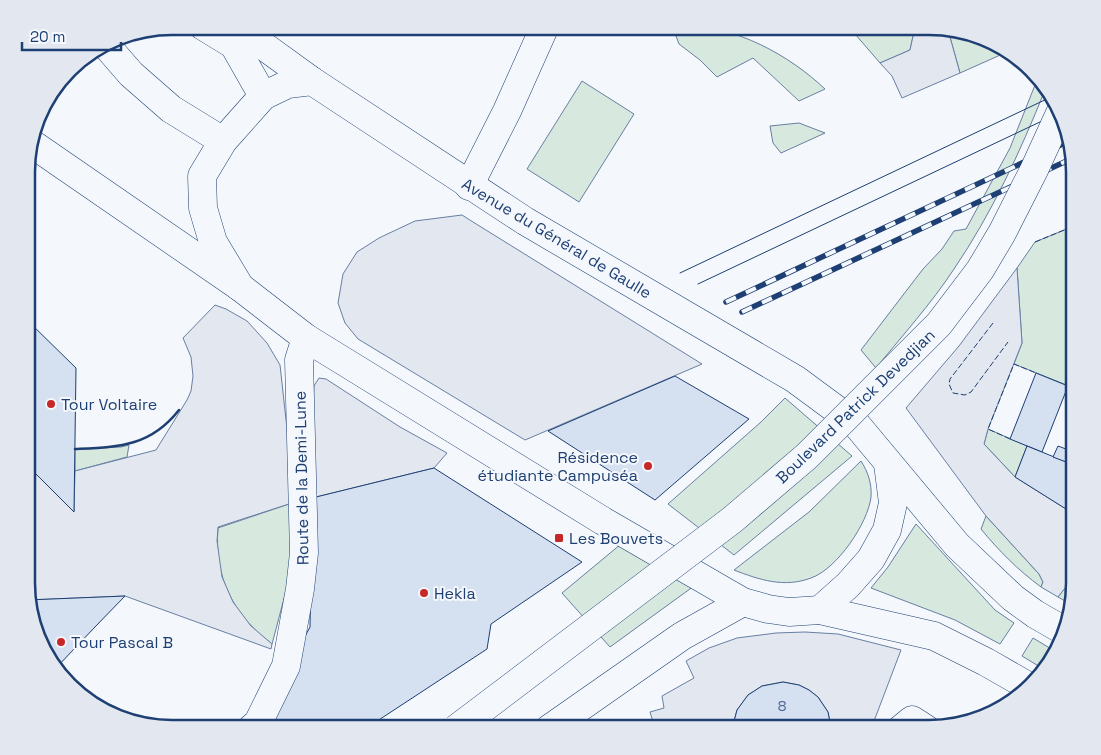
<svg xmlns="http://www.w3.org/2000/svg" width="1101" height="755" font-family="'Space Grotesk',sans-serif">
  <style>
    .green { fill: #d7e8df; stroke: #687fa3 }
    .parking { fill: #e3e8f0; stroke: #687fa3 }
    .building { fill: #d5e0f0; stroke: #1d3f73 }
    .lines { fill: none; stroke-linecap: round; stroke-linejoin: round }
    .street-casing { stroke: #1d3f73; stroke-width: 29 }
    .secondary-casing { stroke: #1d3f73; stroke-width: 29 }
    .primary-casing { stroke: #1d3f73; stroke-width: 29 }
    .street { stroke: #f4f7fb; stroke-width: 28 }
    .secondary { stroke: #f4f7fb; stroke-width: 28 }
    .primary { stroke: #f4f7fb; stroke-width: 28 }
    .tram { stroke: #1d3f73; stroke-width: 1 }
    .rail-casing { stroke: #1d3f73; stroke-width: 5.5 }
    .rail { stroke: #f4f7fb; stroke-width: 4; stroke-dasharray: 11; stroke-linecap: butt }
    .primary-bridge-casing { stroke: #1d3f73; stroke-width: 29; stroke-linecap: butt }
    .primary-bridge { stroke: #f4f7fb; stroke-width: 28 }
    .fence { stroke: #1d3f73; stroke-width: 1; stroke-dasharray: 6 2.5; stroke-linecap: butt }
    .wall { stroke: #1d3f73; stroke-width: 2.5 }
    .poi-dot { fill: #c62828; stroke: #f4f7fb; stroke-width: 2 }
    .labels { text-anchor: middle; stroke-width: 4; stroke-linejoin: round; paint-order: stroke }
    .number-label { font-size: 14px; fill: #4b6792 }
    .street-label { font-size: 16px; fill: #1d3f73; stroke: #f4f7fb }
    .poi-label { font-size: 16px; fill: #1d3f73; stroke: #f4f7fb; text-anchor: start }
    .rim { fill: none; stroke: #1d3f73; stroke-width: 2.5 }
  </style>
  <rect width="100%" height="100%" fill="#f4f7fb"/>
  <g class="green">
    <path d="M686 26C736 26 789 55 825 89L799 101 753 58 717 77 700 60 679 44 676 36 677 32Z"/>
    <path d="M849 27H915L910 50 880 63Z"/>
    <path d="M948 30 1007 52 960 73Z"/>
    <path d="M1037 80 1045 90C1020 152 992 213 954 269 931 304 902 336 876 368L861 350 923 269 942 249 954 231 966 229 1010 148Z"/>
    <path d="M582 81 634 114 579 202 527 169Z"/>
    <path d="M799 123 825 133 781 153 773 143 770 126Z"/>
    <path d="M1074 226V388L1014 364 1022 343 1017 268 1035 242Z"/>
    <path d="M785 398 852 456 734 555 668 504 761 422Z"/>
    <path d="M988 429 1027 446 1015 477 984 444Z"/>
    <path d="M129 445 127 457 75 471V449L121 447Z"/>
    <path d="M861 461C868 472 872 484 871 497 868 523 837 569 811 578 784 588 760 580 734 570L809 512Z"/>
    <path d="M295 502 290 576 272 644C233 615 214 577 218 528Z"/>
    <path d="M986 516 1039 574 1043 582 1041 587C1018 570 999 551 981 529Z"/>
    <path d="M916 524 995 610 1014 623 1000 644 955 620 871 588 888 567Z"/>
    <path d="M621 544 694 586 610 647 562 593Z"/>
    <path d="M1065 588 1074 593 1070 604 1058 597Z"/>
    <path d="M1033 638 1053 650 1045 670 1022 656Z"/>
  </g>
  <g class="parking">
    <path d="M915 27H938L948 30 960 73 902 98 892 76 880 63 910 50Z"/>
    <path d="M462 215 473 222 702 364 525 440 358 339 345 323 338 303 343 274 357 252 379 238 415 221Z"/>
    <path d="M1017 268 1022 343 988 429 984 444 1015 477 1074 514V592L1065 588 1058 597 1041 587 1043 582 1039 574 986 516 906 408 959 346Z"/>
    <path d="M215 305 226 309 247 321 267 343 280 365 295 502 218 527 217 541 222 577 233 602 251 626 272 644 271 649 125 596 27 600V465L74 511 75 471 156 450 187 400 191 391 193 376 191 357 183 338Z"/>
    <path d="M319 378 326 379 400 427 447 453 434 468 312 498 308 494 314 386Z"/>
    <path d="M805 632 838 634 901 650 871 729 831 728 828 712 818 697 809 690 799 685 783 682 762 686 748 695 737 710 732 729H673L670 720 654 725 650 712 664 708 662 696 694 678 686 661 709 648 737 638 776 633Z"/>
  </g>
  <g class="building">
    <path d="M27 320 76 368 74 512 27 465Z"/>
    <path d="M1036 373 1068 386 1042 452 1010 439Z"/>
    <path d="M675 376 749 419 655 500 548 431Z"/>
    <path d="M1027 446 1074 465V514L1015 477Z"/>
    <path d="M1058 446 1074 452V450V465L1053 457Z"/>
    <path d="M434 468 582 562 491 624 487 649 365 729 256 728 310 627 312 498Z"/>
    <path d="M125 596 94 628 56 668 46 656 27 600Z"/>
    <path d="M783 682 799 685 809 690 818 697 828 712 831 728 834 729H732L737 710 748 695 762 686Z"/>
  </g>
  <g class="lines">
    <defs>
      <path id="street" d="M901 729 912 720 926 729"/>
      <g id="secondary">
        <path d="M203 26 234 45 263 96"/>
        <path d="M236 26 312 81"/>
        <path d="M469 186 507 111 545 26"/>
        <path d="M252 728 258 723 286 666 300 589 304 553 299 360 306 338"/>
      </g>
      <g id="primary">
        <path d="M105 44 131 74 171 109 223 141"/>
        <path d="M31 143 240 287 306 338 603 521 743 602 768 609 789 612 820 610 934 636 986 662 1028 686"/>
        <path d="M240 287 213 242 203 208 202 176 223 141 263 96 288 84 312 81 525 221 795 379 856 424 957 545 1013 598 1035 614 1061 629"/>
        <path d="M820 610 848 585 871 559 887 530 893 503 888 464"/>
        <path d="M549 729 682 636 743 602"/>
      </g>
    </defs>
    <use href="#street" class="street-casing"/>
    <use href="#secondary" class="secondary-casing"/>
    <use href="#primary" class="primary-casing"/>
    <use href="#street" class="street"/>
    <use href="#secondary" class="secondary"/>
    <use href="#primary" class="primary"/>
    <g class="tram">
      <path d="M680 273 1051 97"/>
      <path d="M698 284 1061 112"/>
    </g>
    <defs>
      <g id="rail">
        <path d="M726 302 1069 141"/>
        <path d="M742 312 1073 158"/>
      </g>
    </defs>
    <use href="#rail" class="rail-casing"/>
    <use href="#rail" class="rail"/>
    <defs>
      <path id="primary-bridge" d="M456 729 732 520 807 456 939 324 980 270 1002 233 1034 170 1061 111"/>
    </defs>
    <use href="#primary-bridge" class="primary-bridge-casing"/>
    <use href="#primary-bridge" class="primary-bridge"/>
    <g class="fence">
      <path d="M1035 242 1074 226"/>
      <path d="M993 323 950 379 949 384 953 393 965 395 971 392 1008 342"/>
      <path d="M1068 386 1074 388"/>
      <path d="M1010 439 988 429 1014 364 1036 373"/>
    </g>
    <path class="wall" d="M75 449C118 447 150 447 179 410"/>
  </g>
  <g class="poi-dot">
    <circle cx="51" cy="404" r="5"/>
    <circle cx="648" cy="466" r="5"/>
    <rect x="554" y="533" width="10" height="10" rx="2.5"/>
    <circle cx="424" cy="593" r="5"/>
    <circle cx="61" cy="642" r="5"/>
  </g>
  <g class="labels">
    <g class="number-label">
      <text x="782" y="711">8</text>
    </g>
    <g class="street-label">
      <text transform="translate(557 238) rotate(31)" y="6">Avenue du Général de Gaulle</text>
      <text transform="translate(855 406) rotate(-44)" y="6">Boulevard Patrick Devedjian</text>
      <text transform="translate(301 478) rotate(-91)" y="6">Route de la Demi-Lune</text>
    </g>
    <g class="poi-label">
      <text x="61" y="410">Tour Voltaire</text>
      <text x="638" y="463" text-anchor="end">Résidence<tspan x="638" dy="18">étudiante Campuséa</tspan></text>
      <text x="569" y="544">Les Bouvets</text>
      <text x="434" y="599">Hekla</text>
      <text x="71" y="648">Tour Pascal B</text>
    </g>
  </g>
  <path d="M0 0H1101V755H0ZM172 35H929A137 137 0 0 1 1066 172V583A137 137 0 0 1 929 720H172A137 137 0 0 1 35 583V172A137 137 0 0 1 172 35Z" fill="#e3e8f0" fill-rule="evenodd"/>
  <path class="rim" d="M172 35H929A137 137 0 0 1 1066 172V583A137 137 0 0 1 929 720H172A137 137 0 0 1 35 583V172A137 137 0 0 1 172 35Z"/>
  <path d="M22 42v8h99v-8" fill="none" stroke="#1d3f73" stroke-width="2.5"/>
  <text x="30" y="42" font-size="15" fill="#1d3f73" stroke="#f4f7fb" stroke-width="4" paint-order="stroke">20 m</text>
</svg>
